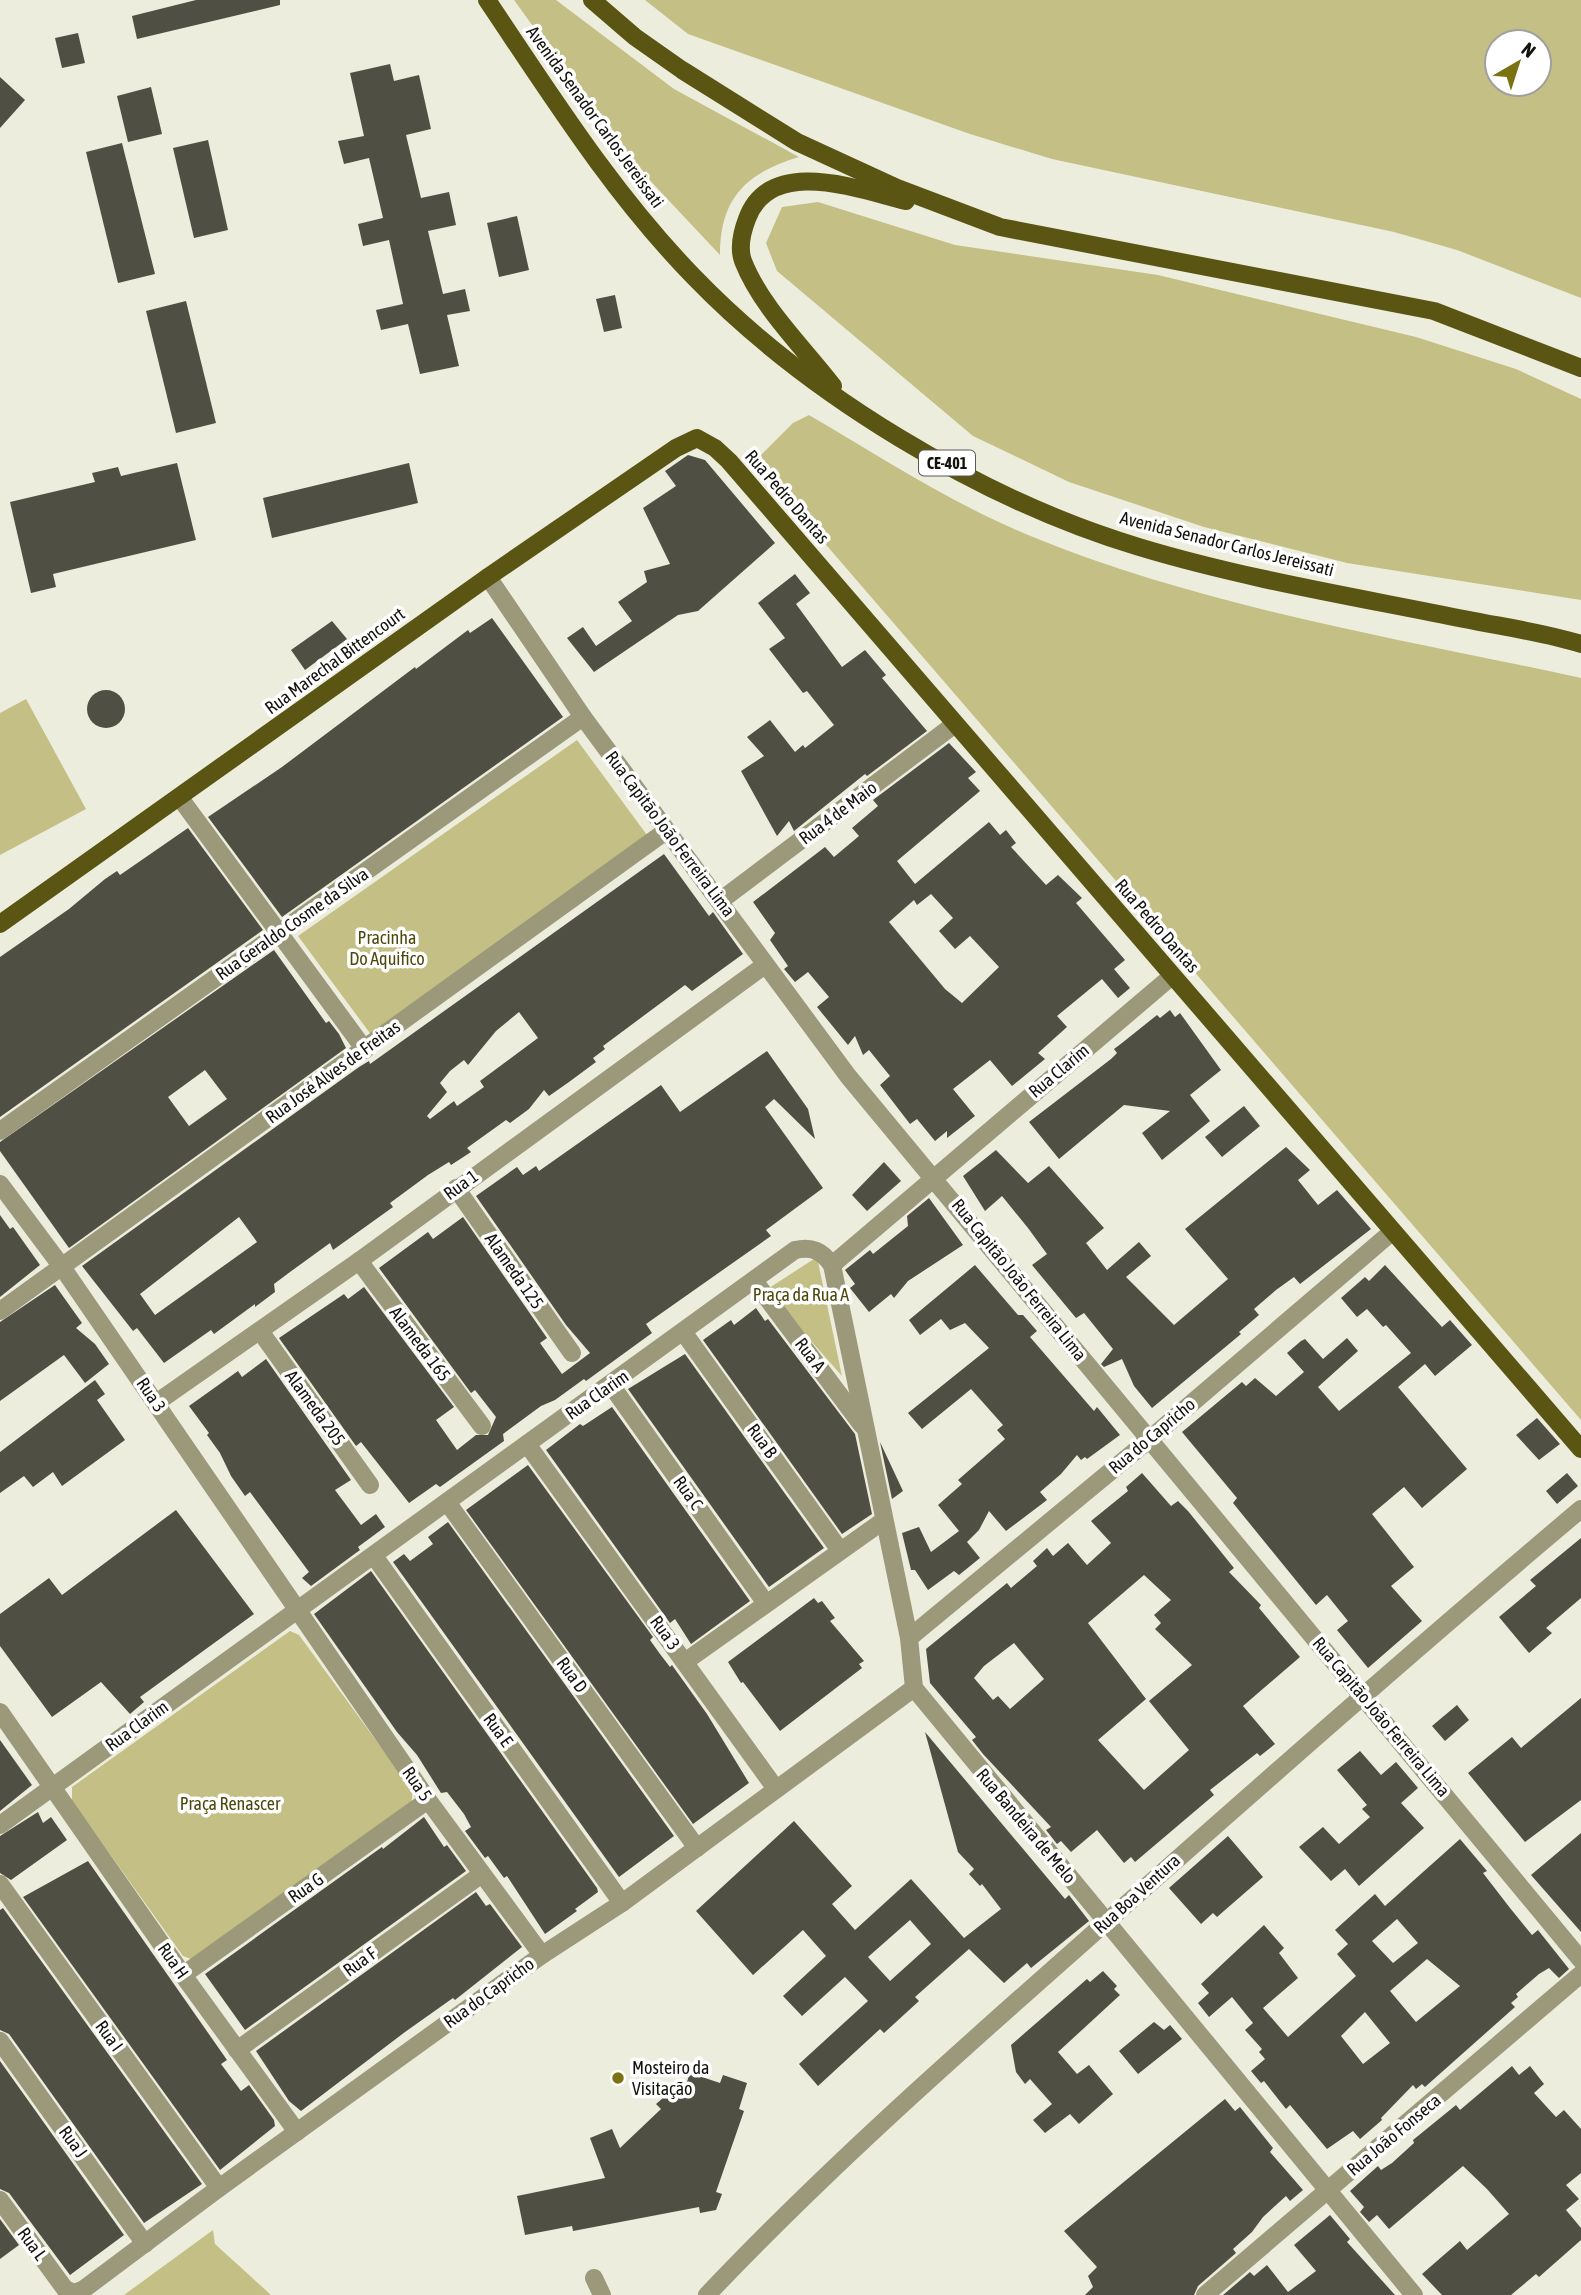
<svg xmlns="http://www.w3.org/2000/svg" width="1581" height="2295" font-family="'Asap Condensed',sans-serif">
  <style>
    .green { fill: #c4bf85; fill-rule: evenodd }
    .building { fill: #504f43; fill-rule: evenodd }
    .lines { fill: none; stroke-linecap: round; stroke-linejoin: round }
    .minor { stroke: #9b997a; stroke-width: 18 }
    .major { stroke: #5b5513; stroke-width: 18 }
    .poi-dot { fill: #7b7214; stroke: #fff; stroke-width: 2.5 }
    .labels { text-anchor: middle; stroke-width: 7; stroke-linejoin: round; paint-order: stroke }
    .shield { fill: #fff; stroke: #5a5956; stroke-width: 2 }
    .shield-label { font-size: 16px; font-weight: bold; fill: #13120d }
    .street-label { font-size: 18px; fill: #13120d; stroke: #fff }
    .park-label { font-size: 18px; fill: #4d480b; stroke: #fff }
    .poi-label { font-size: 18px; fill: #13120d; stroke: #fff; text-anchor: start }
  </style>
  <rect width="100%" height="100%" fill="#ededde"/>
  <g class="green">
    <path d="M514 0H556L674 89 799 157C746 173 720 198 720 255L626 155Z"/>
    <path d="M645 0H1581V298L1457 250 1394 232 1052 159 970 134 688 34ZM1497 42H1539V84H1497Z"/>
    <path d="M818 202 955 245 1158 275 1416 337 1516 369 1581 399V600L1347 563 1204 527 1069 482 973 436 777 271 766 243 782 207Z"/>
    <path d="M809 415C882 458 954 505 1033 537 1207 608 1398 638 1581 678V1420L765 474 761 455 793 423Z"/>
    <path d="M26 699 86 809 0 855V713Z"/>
    <path d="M577 740 647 835 372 1036 298 936Z"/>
    <path d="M817 1257 842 1376 766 1290Z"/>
    <path d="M290 1631 299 1635 413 1791 411 1804 191 1959 183 1956 72 1801V1787Z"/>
    <path d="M213 2230 215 2244 271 2295H124Z"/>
  </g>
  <g class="building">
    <path d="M196 0H280V5L137 39 132 16Z"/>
    <path d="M78 33 85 63 62 68 55 38Z"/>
    <path d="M390 64 394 81 419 75 431 129 406 135 421 198 449 192 456 225 428 231 443 294 465 289 470 311 447 315 459 366 420 374 408 324 381 330 376 310 403 304 389 240 363 246 358 224 383 218 369 158 344 164 338 141 364 136 350 73Z"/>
    <path d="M0 77 25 100 0 128Z"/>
    <path d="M151 87 162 134 128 142 117 96Z"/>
    <path d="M208 140 228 230 194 238 173 148Z"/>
    <path d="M122 143 155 274 118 283 86 152Z"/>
    <path d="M517 216 529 270 499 277 487 223Z"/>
    <path d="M615 295 622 328 604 332 596 299Z"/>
    <path d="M186 301 216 423 176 433 146 311Z"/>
    <path d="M688 455 705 460 775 543 698 611 678 615 594 672 567 638 583 627 596 646 632 621 618 602 647 582 644 571 670 564 643 508 676 486 665 471Z"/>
    <path d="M177 463 196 540 53 574 56 587 31 593 10 502 95 482 92 473 118 467 121 476Z"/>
    <path d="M409 463 418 503 272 538 263 498Z"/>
    <path d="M795 574 810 593 796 604 842 667 865 650 886 675 882 678 927 731 867 776 865 774 794 831 789 821 777 836 741 771 764 756 747 737 770 720 795 752 803 745 805 748 834 725 807 691 803 693 769 649 785 638 758 603Z"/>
    <path d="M492 618 563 717 282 917 208 817 282 767 415 667 416 669 468 630 470 633Z"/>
    <path d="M332 621 347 639 305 670 291 650Z"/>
    <circle cx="106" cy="709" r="19"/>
    <path d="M949 743 976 772 968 778 980 791 897 861 915 884 989 822 1000 835 1006 830 1016 843 1011 847 1046 885 1058 875 1082 898 1076 903 1125 960 1114 969 1130 988 1118 998 1102 979 1057 1016 1067 1027 1038 1053 1045 1059 1012 1086 990 1060 953 1089 975 1116 947 1138V1131L935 1141 917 1119 910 1124 880 1085 890 1076 869 1050 863 1055 855 1036 848 1045 817 1007 829 997 808 972 795 982 784 969 788 966 770 940 775 933 753 902 825 847 834 857 859 836 852 828 878 806 873 800ZM931 894 953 918 939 931 955 949 970 936 999 967 962 1003 945 989 889 922 914 900 917 905Z"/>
    <path d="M188 828 263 930 0 1117V957L69 909 105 879 117 871 120 875Z"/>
    <path d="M664 854 709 916 713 912 743 954 692 991 685 985 603 1046 605 1049 593 1058 596 1062 569 1082 549 1096 544 1090 529 1109 510 1123 506 1120 467 1148 471 1152 451 1165 449 1162 428 1175 390 1203 393 1207 354 1235 333 1250 330 1243 290 1272 274 1284 275 1292 255 1307V1304L214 1334 211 1330 164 1363 137 1328 133 1331 82 1266 359 1067 369 1061 370 1064ZM519 1012 538 1038 480 1081 484 1087 457 1106 454 1101 430 1119 427 1116 447 1092 440 1083 450 1071 464 1060 468 1065 496 1031ZM239 1217 257 1242 155 1315 140 1294Z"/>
    <path d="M274 950 326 1023 329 1021 339 1034 346 1048 69 1248 0 1151V1142ZM205 1070 227 1099 189 1126 168 1097Z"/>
    <path d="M1170 1010 1175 1017 1180 1013 1221 1070 1190 1095 1210 1121 1162 1160 1142 1133 1170 1111 1124 1105 1059 1159 1029 1122 1111 1059 1117 1053 1114 1049 1122 1043 1157 1015 1160 1018Z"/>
    <path d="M767 1051 808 1109 815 1139 774 1099 765 1107 823 1188 766 1230 771 1236 646 1324 652 1333 586 1381 584 1379 555 1400 541 1406 503 1434 504 1441 440 1487 436 1484 409 1503 361 1442 356 1446 279 1338 344 1294 348 1299 364 1287 454 1407 436 1420 457 1450 476 1435H488L496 1417 475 1390 471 1393 379 1268 428 1232 433 1239 463 1217 547 1338 540 1343 562 1374 590 1353 566 1325 476 1196 517 1167 523 1175 536 1166 539 1171 661 1085 680 1112Z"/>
    <path d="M1244 1106 1260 1126 1222 1157 1205 1137Z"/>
    <path d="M1286 1147 1310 1170 1298 1180 1318 1205 1337 1190 1371 1229 1300 1284 1294 1277 1276 1290 1254 1309 1259 1315 1239 1332 1241 1334 1152 1408 1134 1386 1122 1359 1104 1367 1101 1364 1113 1349 1084 1313 1076 1318 1032 1265 1047 1254 1028 1228 1002 1196 985 1211 963 1176 996 1150 1028 1183 1049 1166 1104 1228 1086 1243 1107 1270 1139 1242 1151 1256 1126 1277 1174 1325 1228 1279 1185 1229Z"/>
    <path d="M884 1162 901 1181 867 1211 852 1195Z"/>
    <path d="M929 1198 963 1245 908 1281 894 1298 891 1294 869 1312 850 1288 855 1284 845 1270 870 1250 873 1254 908 1226 907 1216Z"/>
    <path d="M0 1215 10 1229 13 1227 40 1265 0 1297Z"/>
    <path d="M975 1265 1018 1315H1023L1037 1331 1030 1337 1094 1411 1097 1407 1120 1435 1087 1459 1085 1457 1081 1460 1077 1455 1061 1474 1040 1492 1047 1500 1006 1531 989 1511 979 1530 967 1542 980 1558 959 1575 954 1571 928 1590 915 1570H911L902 1533 919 1527 931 1552 959 1531 938 1505 962 1484 958 1480 1005 1439 997 1430 1003 1425 971 1389 922 1429 908 1413 989 1348 965 1323 950 1330 941 1319 920 1335 909 1320Z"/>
    <path d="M1385 1265 1442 1327 1450 1320 1472 1345 1435 1376 1425 1364 1398 1387 1467 1469 1422 1508 1404 1487 1372 1514 1414 1567 1391 1586 1422 1621 1368 1668 1337 1630 1348 1621 1327 1595 1316 1605 1233 1503 1237 1498 1182 1432 1242 1382 1246 1386 1255 1378 1276 1396 1304 1372 1287 1353 1301 1341 1305 1339 1323 1359 1347 1338 1358 1351 1318 1387 1339 1411 1411 1353 1386 1325 1383 1327 1367 1309 1357 1317 1341 1298 1365 1277 1369 1281Z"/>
    <path d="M55 1285 82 1323 76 1328 95 1344 109 1364 85 1383 64 1355 0 1401V1322Z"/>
    <path d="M756 1308 765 1321 768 1319 855 1434 872 1514 842 1534 703 1340 731 1320 734 1325Z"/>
    <path d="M685 1354 824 1548 769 1587 628 1389Z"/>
    <path d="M266 1359 351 1480 335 1490 361 1525 376 1514 385 1527 358 1547 360 1550 311 1586 302 1578 309 1572 250 1492 245 1496 231 1476 220 1453 207 1435 209 1433 189 1406 238 1371 242 1377Z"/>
    <path d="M95 1380 105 1394 97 1400 125 1440 62 1486 53 1472 33 1487 24 1476 0 1493V1452Z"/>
    <path d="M612 1407 750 1601 691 1644 675 1619 670 1623 546 1450 580 1424 583 1426Z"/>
    <path d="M1537 1418 1560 1444 1539 1460 1516 1435Z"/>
    <path d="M880 1442 903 1491 892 1499Z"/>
    <path d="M528 1465 653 1637 650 1640 660 1654 670 1667 672 1665 707 1714 749 1783 693 1824 466 1510Z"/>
    <path d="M1142 1473 1171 1506 1178 1501 1188 1511 1234 1568 1229 1572 1261 1605 1259 1608 1300 1657 1243 1706 1275 1744 1260 1756 1257 1753 1210 1790 1214 1795 1135 1862 1131 1857 1124 1863 1097 1830 1071 1852 1061 1841 1057 1844 1046 1830 1051 1827 983 1754 972 1740 976 1737 930 1683 926 1649 1007 1583 1011 1588 1037 1566 1033 1561 1047 1548 1053 1556 1068 1543 1087 1565 1111 1543 1091 1521 1128 1491 1126 1487ZM1144 1575 1171 1600 1154 1615 1161 1623 1155 1629 1192 1665 1149 1701 1189 1750 1144 1790 1098 1740 1146 1699 1088 1623ZM1014 1643 1044 1679 1010 1709 998 1696 993 1700 974 1678 984 1666Z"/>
    <path d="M1567 1473 1578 1486 1557 1504 1546 1491Z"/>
    <path d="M176 1510 254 1614 140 1697 144 1702 130 1714 101 1682 52 1717 0 1646V1614L49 1578 62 1595Z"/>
    <path d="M448 1522 674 1836 619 1877 393 1562 404 1554 410 1561 433 1544 428 1537Z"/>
    <path d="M1581 1538V1598L1546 1628 1552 1633 1529 1653 1499 1617 1536 1586 1530 1580Z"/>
    <path d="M371 1571 597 1888 598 1892 575 1909 577 1911 545 1934 507 1876 504 1878 488 1856 485 1858 465 1831 471 1827 464 1814 447 1792 441 1793 417 1755 397 1732 314 1614Z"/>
    <path d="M814 1598 818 1603 822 1601 835 1618 830 1621 864 1661 859 1664 862 1668 780 1731 743 1682 741 1683 728 1662Z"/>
    <path d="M1581 1698V1800L1525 1842 1468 1773 1512 1737 1521 1748Z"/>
    <path d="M1457 1705 1469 1720 1445 1741 1432 1726Z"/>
    <path d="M925 1732 1065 1899 1069 1895 1089 1921 1031 1968 1027 1963 1004 1983 969 1949 915 1997 919 2001 884 2033 880 2029 818 2086 799 2064 868 2001 845 1977 802 2016 783 1996 826 1956 803 1930 753 1975 696 1911 794 1821 852 1886 832 1904 855 1930 911 1879 964 1938 1001 1909 982 1884 980 1886 969 1874 974 1869 958 1852ZM910 1920 931 1944 890 1981 868 1957Z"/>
    <path d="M0 1740 32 1785 0 1811Z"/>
    <path d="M1360 1751 1381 1775 1396 1762 1413 1782 1418 1788 1401 1803 1424 1828 1359 1886 1345 1869 1331 1881 1299 1847 1323 1827 1339 1844 1370 1817 1362 1809 1367 1805 1337 1770Z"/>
    <path d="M38 1812 43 1823 51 1817 67 1840 11 1880 0 1873V1836Z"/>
    <path d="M424 1817 444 1847 447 1845 466 1871 245 2030 205 1974 382 1847 383 1849Z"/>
    <path d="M1581 1833V1932L1531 1875Z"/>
    <path d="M1228 1836 1263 1877 1217 1917 1213 1913 1201 1924 1169 1888Z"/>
    <path d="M1460 1839 1487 1871 1483 1873 1510 1908 1532 1935 1538 1930 1569 1969 1559 1978 1549 1968 1539 1974 1516 1994 1518 1997 1511 2003 1515 2007 1425 2087 1422 2084 1416 2089 1413 2085 1381 2118 1382 2120 1360 2139 1353 2131 1327 2149 1290 2105 1286 2109 1264 2081 1261 2083 1251 2071 1265 2059 1259 2052 1262 2049 1245 2030 1253 2023 1232 1997 1209 2017 1198 2003 1209 1993 1201 1984 1264 1925 1284 1948 1279 1953 1298 1978 1263 2008 1288 2037 1356 1976 1337 1954 1348 1944 1335 1930 1375 1894 1385 1906ZM1397 1919 1418 1943 1393 1963 1372 1941ZM1427 1959 1460 1986 1416 2022 1390 1991ZM1365 2012 1390 2043 1363 2064 1341 2036Z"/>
    <path d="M88 1861 227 2060 221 2064 241 2091 249 2085 274 2120 275 2126 220 2170 23 1897Z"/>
    <path d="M476 1892 486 1906 490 1904 522 1947 455 2000 453 1998 405 2032 301 2111 289 2101 256 2051Z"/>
    <path d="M3 1908 202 2184 144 2223 9 2034 0 2030V1910Z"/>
    <path d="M1103 1971 1117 1986 1114 1989 1120 1995 1058 2052 1077 2074 1089 2065 1113 2094 1079 2124 1070 2114 1045 2133 1033 2120 1052 2104 1030 2079 1025 2084 1016 2072 1011 2045 1087 1979 1090 1982Z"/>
    <path d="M1154 2022 1164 2030 1170 2025 1182 2039 1138 2074 1119 2051Z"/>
    <path d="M0 2061 124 2235 70 2275 9 2193 0 2189Z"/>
    <path d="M1512 2066 1519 2075 1530 2066 1544 2084 1534 2093 1556 2117 1564 2110 1581 2129V2173L1566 2185 1579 2199 1566 2210 1581 2228V2240L1539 2277 1536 2274 1511 2295H1442L1422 2274 1460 2241 1467 2250 1509 2214 1487 2189 1463 2166 1389 2229 1377 2215 1369 2222 1360 2212 1364 2207 1350 2191 1378 2166 1381 2170 1392 2163 1414 2143 1413 2140 1456 2105 1460 2110Z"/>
    <path d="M690 2073 720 2083 723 2075 747 2083 739 2109 744 2111 716 2192 722 2194 716 2210 700 2213 699 2207 573 2231 572 2226 525 2235 517 2196 605 2178 590 2138 612 2129 620 2148 661 2109 656 2104 670 2092 681 2099Z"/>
    <path d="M1225 2099 1235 2111 1240 2107 1273 2148 1270 2152 1303 2190 1290 2201 1286 2196 1263 2217 1252 2232 1233 2249 1236 2253 1198 2286 1194 2295H1085L1093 2287 1088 2276 1097 2267 1064 2231Z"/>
    <path d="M1330 2215 1350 2239 1347 2242 1395 2295H1223L1250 2272 1254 2276 1267 2265 1288 2292 1316 2271 1294 2245Z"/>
    <path d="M0 2219 19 2245 0 2259Z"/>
  </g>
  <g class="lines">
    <g class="minor">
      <path d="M488 577 583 717 848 1076 1581 1960"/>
      <path d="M180 798 365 1050"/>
      <path d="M720 901 955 724"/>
      <path d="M0 1131 583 717"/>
      <path d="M0 1184 62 1267 428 1800 542 1955"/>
      <path d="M456 1188 572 1353"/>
      <path d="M359 1261 482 1426"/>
      <path d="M832 1265 909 1638 914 1688 1414 2295"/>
      <path d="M755 1282 862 1425"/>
      <path d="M0 1311 666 831"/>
      <path d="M260 1331 370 1485"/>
      <path d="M684 1333 839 1549"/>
      <path d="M611 1385 765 1602"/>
      <path d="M156 1403 359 1261 765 965"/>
      <path d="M527 1444 776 1789"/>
      <path d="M447 1502 697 1848"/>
      <path d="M374 1556 622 1903"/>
      <path d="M909 1638 1151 1438 1393 1231"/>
      <path d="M686 1661 883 1521"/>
      <path d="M0 1712 183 1975 297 2132"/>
      <path d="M0 1825 795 1250C812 1246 822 1251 832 1265L1172 976"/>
      <path d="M0 1884 219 2188"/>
      <path d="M183 1975 428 1800"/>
      <path d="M0 2041 145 2244"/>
      <path d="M237 2050 482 1874"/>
      <path d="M0 2200 65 2289 74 2293 84 2289 219 2188 542 1955 622 1903 914 1688"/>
      <path d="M594 2278 602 2295"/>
      <path d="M707 2295C835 2160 974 2039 1113 1916 1268 1779 1423 1642 1581 1509"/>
      <path d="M1205 2295 1581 1974"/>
    </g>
    <g class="major">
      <path d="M487 0C551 95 613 194 694 277 807 394 982 500 1139 547 1245 579 1356 597 1464 619 1503 627 1543 632 1581 644"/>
      <path d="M592 0 635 37 682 70 797 142 897 188 1000 227 1434 311 1581 368"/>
      <path d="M833 386C803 347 761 307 743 261 738 247 742 232 747 219 770 155 860 190 906 201"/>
      <path d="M0 924 488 577 676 448 697 438 715 448 729 461 1581 1449"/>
    </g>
  </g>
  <circle class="poi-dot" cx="618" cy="2078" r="7"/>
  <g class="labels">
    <rect class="shield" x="919" y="450.5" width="56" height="25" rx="5"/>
    <g class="shield-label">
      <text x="947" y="469">CE-401</text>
    </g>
    <g class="street-label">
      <text transform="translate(595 117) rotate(54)" y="6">Avenida Senador Carlos Jereissati</text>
      <text transform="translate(787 497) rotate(49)" y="6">Rua Pedro Dantas</text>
      <text transform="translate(1227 544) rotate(14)" y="6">Avenida Senador Carlos Jereissati</text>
      <text transform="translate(335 661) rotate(-36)" y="6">Rua Marechal Bittencourt</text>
      <text transform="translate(838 813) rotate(-37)" y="6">Rua 4 de Maio</text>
      <text transform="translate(670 834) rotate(53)" y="6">Rua Capitão João Ferreira Lima</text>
      <text transform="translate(292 924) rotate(-35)" y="6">Rua Geraldo Cosme da Silva</text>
      <text transform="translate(1157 926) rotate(49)" y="6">Rua Pedro Dantas</text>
      <text transform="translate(1059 1071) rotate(-40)" y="6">Rua Clarim</text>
      <text transform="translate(333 1072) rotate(-36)" y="6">Rua José Alves de Freitas</text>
      <text transform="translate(461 1185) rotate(-36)" y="6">Rua 1</text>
      <text transform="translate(514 1271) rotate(55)" y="6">Alameda 125</text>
      <text transform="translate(1019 1280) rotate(51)" y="6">Rua Capitão João Ferreira Lima</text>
      <text transform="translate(420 1344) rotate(53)" y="6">Alameda 165</text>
      <text transform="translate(810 1355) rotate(53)" y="6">Rua A</text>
      <text transform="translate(151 1395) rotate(56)" y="6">Rua 3</text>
      <text transform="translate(597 1395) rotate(-35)" y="6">Rua Clarim</text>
      <text transform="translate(315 1408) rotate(54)" y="6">Alameda 205</text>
      <text transform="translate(1152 1436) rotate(-40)" y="6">Rua do Capricho</text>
      <text transform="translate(762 1441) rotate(54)" y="6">Rua B</text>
      <text transform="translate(688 1493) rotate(55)" y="6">Rua C</text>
      <text transform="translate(665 1633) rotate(54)" y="6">Rua 3</text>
      <text transform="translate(572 1675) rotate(54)" y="6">Rua D</text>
      <text transform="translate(1381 1717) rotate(50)" y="6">Rua Capitão João Ferreira Lima</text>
      <text transform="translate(137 1726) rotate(-36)" y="6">Rua Clarim</text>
      <text transform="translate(498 1730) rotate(54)" y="6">Rua E</text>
      <text transform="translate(417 1784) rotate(55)" y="6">Rua 5</text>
      <text transform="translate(1026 1826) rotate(50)" y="6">Rua Bandeira de Melo</text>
      <text transform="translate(306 1888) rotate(-35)" y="6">Rua G</text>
      <text transform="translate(1137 1894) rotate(-42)" y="6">Rua Boa Ventura</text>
      <text transform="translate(173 1961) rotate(55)" y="6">Rua H</text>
      <text transform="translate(360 1962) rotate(-36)" y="6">Rua F</text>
      <text transform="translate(489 1993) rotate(-36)" y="6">Rua do Capricho</text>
      <text transform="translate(109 2036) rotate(54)" y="6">Rua I</text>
      <text transform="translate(1394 2135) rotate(-40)" y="6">Rua João Fonseca</text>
      <text transform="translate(73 2142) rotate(54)" y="6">Rua J</text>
      <text transform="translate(32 2244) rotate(54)" y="6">Rua L</text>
    </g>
    <g class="park-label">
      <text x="387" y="944">Pracinha<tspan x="387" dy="21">Do Aquifico</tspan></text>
      <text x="801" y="1301">Praça da Rua A</text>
      <text x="230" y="1810">Praça Renascer</text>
    </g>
    <g class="poi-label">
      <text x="632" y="2074">Mosteiro da<tspan x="632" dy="21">Visitação</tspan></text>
    </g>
  </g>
  <g transform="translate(1518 63) rotate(39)"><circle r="33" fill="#ffffff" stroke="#a1a09e" stroke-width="2"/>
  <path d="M0-5L12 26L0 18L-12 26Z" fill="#7b7214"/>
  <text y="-10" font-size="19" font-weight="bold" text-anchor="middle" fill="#13120d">N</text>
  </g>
</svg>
